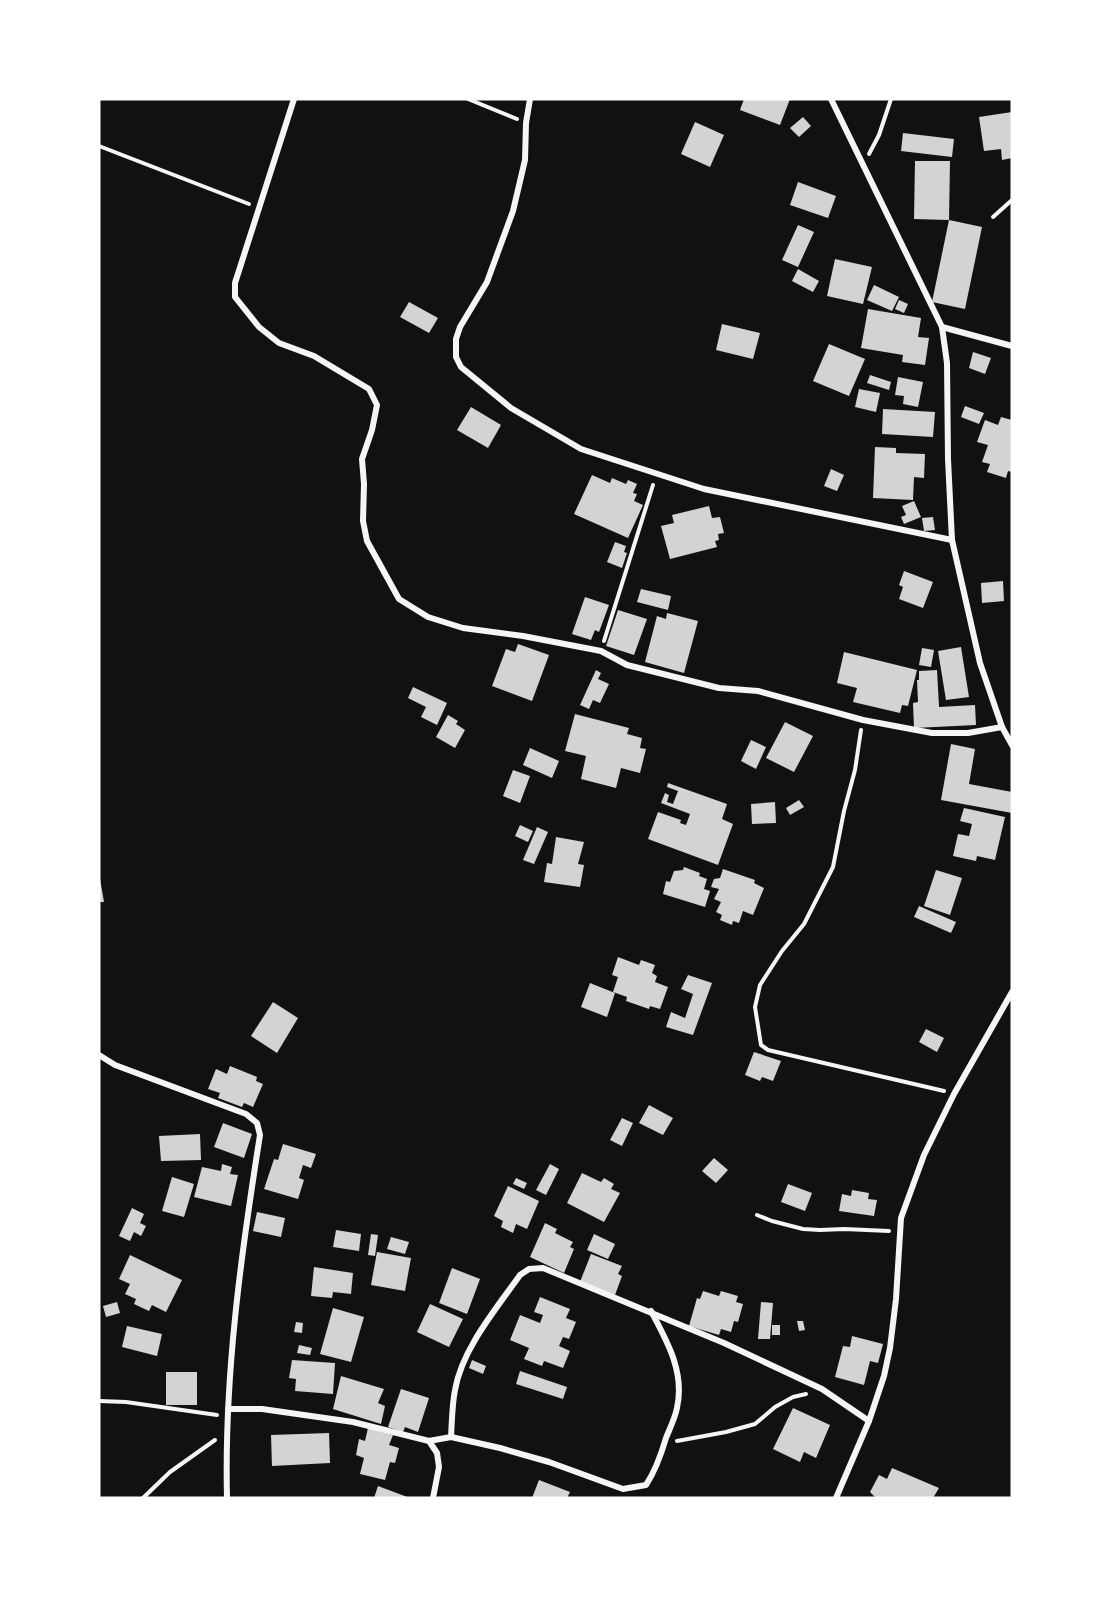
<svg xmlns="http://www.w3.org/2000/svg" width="1111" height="1597" font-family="'Roboto Serif',serif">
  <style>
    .building { fill: #d3d3d3 }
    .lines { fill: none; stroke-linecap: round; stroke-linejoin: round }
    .path { stroke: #f5f5f5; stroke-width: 4 }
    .minor { stroke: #f5f5f5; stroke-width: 6 }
  </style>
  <rect width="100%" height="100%" fill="#111"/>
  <g class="building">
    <path d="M744 99H790L780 125 740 110Z"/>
    <path d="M1012 112V158L1002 160 1001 149 984 151 979 117Z"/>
    <path d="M803 117 811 126 799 137 790 128Z"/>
    <path d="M695 122 724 135 710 167 681 154Z"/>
    <path d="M903 133 954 139 952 157 901 151Z"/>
    <path d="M915 161H950L949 220 914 219Z"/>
    <path d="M798 182 836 196 828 218 790 205Z"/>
    <path d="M949 220 982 227 965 309 932 302Z"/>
    <path d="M798 225 814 232 798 267 782 260Z"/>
    <path d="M835 259 872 267 863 304 827 296Z"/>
    <path d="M798 269 819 281 813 292 792 281Z"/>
    <path d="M874 285 899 297 892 311 867 300Z"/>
    <path d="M899 300 908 304 904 313 895 309Z"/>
    <path d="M409 302 438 318 429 333 400 317Z"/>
    <path d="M868 309 921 318 918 337 929 338 925 365 902 362 903 355 861 348Z"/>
    <path d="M722 324 760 333 753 359 716 350Z"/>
    <path d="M829 344 865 359 849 396 813 381Z"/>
    <path d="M973 352 991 358 985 374 969 368Z"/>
    <path d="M870 375 891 382 889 390 867 383Z"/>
    <path d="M898 377 923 382 918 407 903 404 904 396 895 395Z"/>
    <path d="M859 389 880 393 876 412 855 407Z"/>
    <path d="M965 406 984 413 979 424 961 417Z"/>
    <path d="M471 407 501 425 488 448 457 430Z"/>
    <path d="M883 409 935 412 933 437 882 434Z"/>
    <path d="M1001 417 1012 420V472L1008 471 1006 478 987 472 990 464 982 462 988 445 977 442 985 420 998 425Z"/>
    <path d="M875 447 896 448V453L925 454 924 478 914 477 913 500 873 498Z"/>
    <path d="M831 469 844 475 837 491 824 486Z"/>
    <path d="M592 475 610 483 612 478 626 484 628 480 637 484 633 493 637 494 634 501 643 505 628 538 574 514Z"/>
    <path d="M914 501 921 517 904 524 901 517 906 515 902 506Z"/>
    <path d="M709 506 712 518 720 517 724 533 718 534 719 540 715 541 717 547 670 559 661 526 674 523 672 515Z"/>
    <path d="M933 517 935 530 924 531 922 518Z"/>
    <path d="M615 542 626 546 624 552 627 553 622 568 607 562Z"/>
    <path d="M904 571 933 582 923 608 899 599 903 587 899 585Z"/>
    <path d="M1003 581 1004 601 982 603 981 583Z"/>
    <path d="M641 589 671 596 668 610 637 602Z"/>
    <path d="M585 597 609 605 599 632 595 630 591 640 572 634Z"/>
    <path d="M618 610 647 619 634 655 606 646Z"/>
    <path d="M667 613 698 621 684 673 645 662 657 616 666 619Z"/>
    <path d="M518 644 549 655 532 701 492 686 506 649 515 652Z"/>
    <path d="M961 647 969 697 946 700 938 651Z"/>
    <path d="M922 648 934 650 931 667 919 665Z"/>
    <path d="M844 652 917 670 908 706 902 705 900 713 853 702 857 688 837 683Z"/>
    <path d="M596 670 601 673 598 679 609 684 600 703 593 700 589 709 580 705Z"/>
    <path d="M937 670 939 707 975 705 976 725 914 728 913 703 918 702 917 680H919V671Z"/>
    <path d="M413 687 447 703 437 725 421 717 426 707 408 698Z"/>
    <path d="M575 714 629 728 627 734 642 738 640 748 646 749 640 773 621 768 616 788 581 779 586 756 565 751Z"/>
    <path d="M448 715 458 721 456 724 465 730 455 748 436 737Z"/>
    <path d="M785 722 813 736 794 772 766 758Z"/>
    <path d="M751 740 766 747 756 769 741 761Z"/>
    <path d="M951 744 975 749 969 784 1012 792V813L941 800Z"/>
    <path d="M530 748 559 761 552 778 523 765Z"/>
    <path d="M513 770 530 776 520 803 503 796Z"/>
    <path d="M668 783 727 804 722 819 733 824 718 865 648 839 658 812 681 820 680 823 686 825 690 814 661 803 665 793 669 795 667 802 673 804 678 791 667 787Z"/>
    <path d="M799 800 804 807 790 815 786 808Z"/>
    <path d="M775 802 776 823 752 824 751 804Z"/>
    <path d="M964 808 1005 817 995 860 977 856 976 861 953 856 958 834 969 836 972 824 960 821Z"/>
    <path d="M520 825 533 831 528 842 515 836Z"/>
    <path d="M537 827 548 832 534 864 523 860Z"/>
    <path d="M556 837 584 842 578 864 584 865 580 887 544 882 547 863 552 864Z"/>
    <path d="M684 867 700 873 699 876 707 879 704 889 710 891 705 907 663 894 666 881 670 882 674 871 683 870Z"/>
    <path d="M723 869 755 880 754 883 764 888 753 915 743 911 739 923 733 921 732 925 720 920 722 915 716 912 721 902 714 899 719 889 711 887 714 879 720 878Z"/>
    <path d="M936 870 962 878 950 915 924 906Z"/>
    <path d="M99 879H100L104 902H99Z"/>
    <path d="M919 906 956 922 951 933 914 917Z"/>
    <path d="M618 957 639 965 641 960 655 965 652 973 657 976 655 982 668 987 660 1009 650 1006 649 1009 626 1001 627 997 613 992 618 977 612 975Z"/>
    <path d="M688 975 712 983 693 1035 666 1027 671 1012 685 1018 693 994 681 989Z"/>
    <path d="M590 983 615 993 607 1017 581 1007Z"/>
    <path d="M273 1002 298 1018 277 1053 251 1036Z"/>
    <path d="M926 1029 944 1038 937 1052 919 1042Z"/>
    <path d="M754 1052 781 1061 773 1081 762 1077 760 1081 745 1075Z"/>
    <path d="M230 1066 257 1077 256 1081 263 1084 253 1107 244 1103 242 1107 218 1098 220 1093 208 1089 216 1069 227 1074Z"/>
    <path d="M649 1105 673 1118 663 1135 639 1123Z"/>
    <path d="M622 1118 633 1123 622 1146 610 1140Z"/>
    <path d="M223 1123 252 1134 244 1158 214 1147Z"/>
    <path d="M200 1134 201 1160 161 1161 159 1136Z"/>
    <path d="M283 1144 316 1154 311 1168 303 1165 299 1178 304 1180 298 1199 264 1189 274 1159 278 1160Z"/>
    <path d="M714 1158 728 1170 716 1183 702 1171Z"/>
    <path d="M222 1164 232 1167 230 1174 238 1175 231 1206 194 1197 202 1167 221 1171Z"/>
    <path d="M550 1164 559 1169 546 1195 536 1190Z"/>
    <path d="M582 1173 601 1182 604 1178 614 1184 611 1189 620 1193 604 1222 567 1203Z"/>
    <path d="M172 1177 194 1184 184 1217 162 1211Z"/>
    <path d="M516 1178 527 1183 524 1189 513 1184Z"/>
    <path d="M788 1184 812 1193 805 1211 781 1202Z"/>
    <path d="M508 1186 539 1201 527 1229 516 1224 513 1233 501 1227 503 1221 494 1216Z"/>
    <path d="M852 1190 869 1193 868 1199 877 1200 874 1216 839 1211 842 1194 851 1196Z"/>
    <path d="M132 1208 144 1214 140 1223 146 1226 141 1236 134 1232 130 1241 119 1236Z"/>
    <path d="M257 1212 285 1218 281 1237 253 1231Z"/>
    <path d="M545 1223 557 1229 555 1233 573 1242 570 1247 574 1249 564 1273 530 1257Z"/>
    <path d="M336 1230 361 1234 359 1251 333 1247Z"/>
    <path d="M371 1234 378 1235 375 1256 368 1255Z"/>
    <path d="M594 1234 615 1244 608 1259 587 1250Z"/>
    <path d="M391 1237 409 1242 405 1254 387 1249Z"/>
    <path d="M377 1252 411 1258 405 1291 371 1285Z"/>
    <path d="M591 1254 622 1266 618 1274 622 1276 615 1295 580 1282Z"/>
    <path d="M130 1255 182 1280 166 1312 152 1305 149 1311 134 1304 136 1299 125 1294 130 1284 119 1279Z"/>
    <path d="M314 1267 353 1273 351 1294 333 1292 332 1298 311 1296Z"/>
    <path d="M452 1268 480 1279 467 1314 439 1303Z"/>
    <path d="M703 1291 719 1296 721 1291 738 1296 736 1302 743 1304 738 1322 734 1321 731 1332 721 1329 719 1335 689 1326 697 1298 700 1299Z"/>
    <path d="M540 1297 570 1309 566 1318 576 1322 569 1339 563 1337 559 1346 570 1351 563 1368 544 1361 542 1366 524 1359 529 1348 510 1340 520 1315 540 1323 543 1315 534 1312Z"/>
    <path d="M117 1302 120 1313 106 1317 103 1306Z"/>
    <path d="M761 1302 773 1303 770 1339H758Z"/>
    <path d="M430 1304 463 1319 449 1347 417 1332Z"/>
    <path d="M333 1308 364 1317 351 1362 320 1354Z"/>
    <path d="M797 1321H803L805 1330 799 1331Z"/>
    <path d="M296 1322 303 1323 302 1333 294 1332Z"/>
    <rect x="772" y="1325" width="8" height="10"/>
    <path d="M127 1326 162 1334 157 1356 122 1347Z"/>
    <path d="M852 1336 883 1344 878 1363 870 1361 864 1385 835 1377 843 1346 850 1347Z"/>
    <path d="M299 1345 312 1348 310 1355 297 1353Z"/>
    <path d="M292 1360 335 1363 333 1394 295 1391 296 1379 289 1378Z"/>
    <path d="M472 1360 486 1366 483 1374 469 1368Z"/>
    <path d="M520 1371 567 1387 563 1399 516 1384Z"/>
    <rect x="166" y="1372" width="31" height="33"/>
    <path d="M341 1376 384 1389 378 1403 385 1406 381 1424 333 1409Z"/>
    <path d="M401 1389 429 1398 418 1432 405 1427 403 1432 388 1427Z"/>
    <path d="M793 1408 830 1425 816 1458 804 1452 800 1462 773 1449Z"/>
    <path d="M368 1428 393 1435 389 1445 399 1448 395 1463 390 1462 385 1480 360 1474 364 1458 356 1455 359 1439 365 1441Z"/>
    <path d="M329 1433 330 1463 272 1466 271 1435Z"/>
    <path d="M892 1468 939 1488 933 1498H876L870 1492 879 1475 887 1479Z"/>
    <path d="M539 1480 570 1492 567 1498H532Z"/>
    <path d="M378 1486 410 1498H374Z"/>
  </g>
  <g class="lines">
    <g class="path">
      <path d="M468 99 517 119"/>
      <path d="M99 146 249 204"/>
      <path d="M869 154 879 135 891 99"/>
      <path d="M993 217 1012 200"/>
      <path d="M604 641 653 485"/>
      <path d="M861 730 855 770 844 811 833 867 804 924 782 951 760 985 755 1007 761 1045 768 1050 944 1091"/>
      <path d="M757 1215 772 1221 803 1229 820 1230 844 1229 889 1231"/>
      <path d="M99 1401 126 1402 217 1415"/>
      <path d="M677 1441 726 1432 755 1424 775 1407 793 1397 806 1394"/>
      <path d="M143 1498 170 1472 215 1440"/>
    </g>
    <g class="minor">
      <path d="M294 99 235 283V297L259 327 279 343 314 356 369 389 377 405 372 430 362 459 364 484 363 521 367 541 399 599 428 617 463 628 523 636 601 651 627 665 719 688 758 691 863 720 932 733H968L1002 727"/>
      <path d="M530 99 526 123 525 160 513 211 487 282 460 327 456 339V357L461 367 511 408 581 449 704 489 952 540"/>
      <path d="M831 99 942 327 947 363 948 459 952 540 980 663 1002 727 1012 745"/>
      <path d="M942 327 1012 346"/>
      <path d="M99 1055 115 1065 246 1114 257 1123 260 1135C241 1255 224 1376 227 1498"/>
      <path d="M228 1409H262L353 1422 429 1441 451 1437 500 1448 549 1462 623 1489 646 1485C656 1470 661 1455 666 1438 670 1428 675 1418 677 1408 685 1372 667 1341 651 1311"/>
      <path d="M451 1437C452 1421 452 1405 455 1390 462 1349 496 1309 520 1275L529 1269 543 1268 724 1343 822 1389 869 1421"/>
      <path d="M429 1441 437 1453 439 1467 433 1498"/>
      <path d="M836 1498 869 1421 884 1376 890 1348 896 1299 901 1218 924 1155 954 1094 1012 992"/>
    </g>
  </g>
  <rect width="1111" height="1597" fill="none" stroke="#ffffff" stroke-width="201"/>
</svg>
